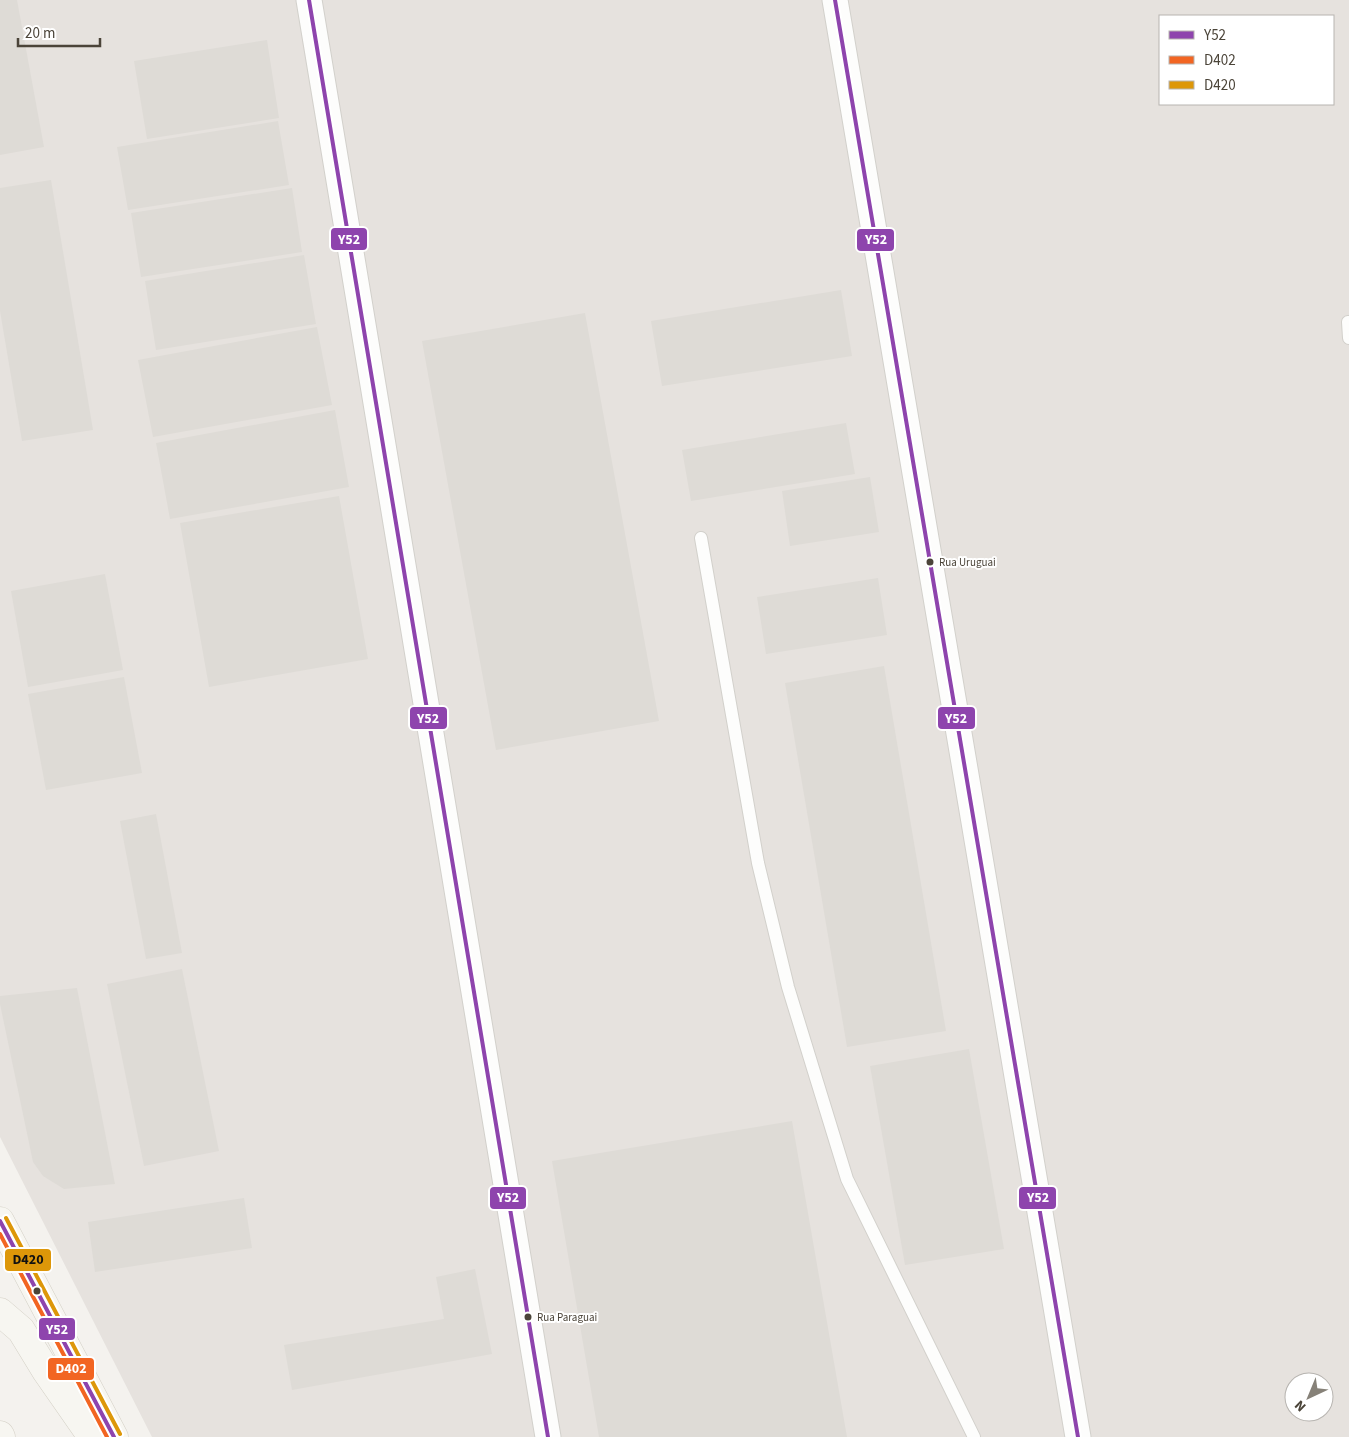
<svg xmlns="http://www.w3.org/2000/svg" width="1349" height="1437" font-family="'Source Sans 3',sans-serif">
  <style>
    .industrial { fill: #e6e2de; fill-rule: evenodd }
    .building { fill: #dedbd6 }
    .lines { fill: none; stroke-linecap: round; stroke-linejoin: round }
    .lane-casing { stroke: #d2d0cb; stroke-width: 14 }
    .street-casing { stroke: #d2d0cb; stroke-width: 27 }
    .secondary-casing { stroke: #d3cfc5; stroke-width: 29 }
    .lane { stroke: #fdfdfc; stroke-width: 12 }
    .street { stroke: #fdfdfc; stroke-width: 25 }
    .secondary { stroke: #f7f6f1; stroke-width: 28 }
    .bus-1-casing { stroke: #fff; stroke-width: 8 }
    .bus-2-casing { stroke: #fff; stroke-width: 8 }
    .bus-3-casing { stroke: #fff; stroke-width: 8 }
    .bus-1 { stroke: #8e44ad; stroke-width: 4 }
    .bus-2 { stroke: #f26522; stroke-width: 4 }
    .bus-3 { stroke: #dd9709; stroke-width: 4 }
    .bus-dot { fill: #4b4439; stroke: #fff; stroke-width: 2 }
    .labels { text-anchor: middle; stroke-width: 4; stroke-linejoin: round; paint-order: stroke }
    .bus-label { font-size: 11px; fill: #4b4439; stroke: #fff; text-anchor: start }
    .line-badge { stroke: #fff; stroke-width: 2 }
    .badge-label { font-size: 14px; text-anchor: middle; font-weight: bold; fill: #fff }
    .pale-badge-label { font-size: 14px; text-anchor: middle; font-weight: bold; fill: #111 }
  </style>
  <rect width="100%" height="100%" fill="#f4f2ee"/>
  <path class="industrial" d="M0 0H1349V1437H152L0 1137ZM1160 16H1333V104H1160ZM1294 1382H1324V1412H1294Z"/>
  <g class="building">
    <path d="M0 0H17L44 147 0 155Z"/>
    <path d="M267 40 279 118 147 139 134 61Z"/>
    <path d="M278 121 289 185 128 210 117 147Z"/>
    <path d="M51 180 93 430 22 441 0 311V188Z"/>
    <path d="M292 188 302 252 141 277 131 213Z"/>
    <path d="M304 255 316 324 156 350 145 281Z"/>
    <path d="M841 290 852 356 662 386 651 321Z"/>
    <path d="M585 313 659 721 496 750 422 341Z"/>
    <path d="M317 327 332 405 153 437 138 360Z"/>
    <path d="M335 410 349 487 170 519 156 443Z"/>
    <path d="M846 423 855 474 691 501 682 450Z"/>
    <path d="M870 477 879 532 790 546 782 491Z"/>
    <path d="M339 496 368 659 209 687 180 523Z"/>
    <path d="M105 574 123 670 28 687 11 591Z"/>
    <path d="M878 578 887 635 766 654 757 597Z"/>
    <path d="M884 666 946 1031 847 1047 785 683Z"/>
    <path d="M124 677 142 773 46 790 28 694Z"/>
    <path d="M156 814 182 953 146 959 120 821Z"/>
    <path d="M182 969 219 1151 144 1166 107 984Z"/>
    <path d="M77 988 115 1184 64 1189 43 1176 33 1162 0 1004V996Z"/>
    <path d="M969 1049 1004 1249 905 1265 870 1066Z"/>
    <path d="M792 1121 847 1437H599L552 1161Z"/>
    <path d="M244 1198 252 1248 95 1272 88 1222Z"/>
    <path d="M475 1269 492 1354 292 1390 284 1345 444 1319 436 1277Z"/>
  </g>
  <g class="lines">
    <defs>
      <g id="lane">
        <path d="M1348 322 1349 338"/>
        <path d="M701 538 758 863 788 987 847 1179 974 1437"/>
      </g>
      <g id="street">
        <path d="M309 0 548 1437"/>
        <path d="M835 0 1078 1437"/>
      </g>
      <g id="secondary">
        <path d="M0 1221 114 1437"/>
        <path d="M0 1312 21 1330 46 1371 92 1437"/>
        <path d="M0 1435 1 1437"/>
      </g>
    </defs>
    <use href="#lane" class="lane-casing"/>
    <use href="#street" class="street-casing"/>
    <use href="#secondary" class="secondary-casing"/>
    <use href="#lane" class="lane"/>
    <use href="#street" class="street"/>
    <use href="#secondary" class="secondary"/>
    <defs>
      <g id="bus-1">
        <path d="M309 0 548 1437"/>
        <path d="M835 0 1078 1437"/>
        <path d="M0 1221 114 1437"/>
      </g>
      <path id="bus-2" d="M0 1234 107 1437"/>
      <path id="bus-3" d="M6 1218 120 1434"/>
    </defs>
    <use href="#bus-1" class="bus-1-casing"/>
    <use href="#bus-2" class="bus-2-casing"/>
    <use href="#bus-3" class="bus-3-casing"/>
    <use href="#bus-1" class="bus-1"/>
    <use href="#bus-2" class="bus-2"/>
    <use href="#bus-3" class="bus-3"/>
  </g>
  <g class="bus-dot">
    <circle cx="930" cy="562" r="4.5"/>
    <circle cx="37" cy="1291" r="4.5"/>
    <circle cx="528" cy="1317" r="4.5"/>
  </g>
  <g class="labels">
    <g class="bus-label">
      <text x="939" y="566">Rua Uruguai</text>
      <text x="537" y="1321">Rua Paraguai</text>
    </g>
  </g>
  <g class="line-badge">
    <rect x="330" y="227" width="38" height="24" rx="5" fill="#8e44ad"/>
    <rect x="856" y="228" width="39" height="24" rx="5" fill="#8e44ad"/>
    <rect x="409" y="706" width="39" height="24" rx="5" fill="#8e44ad"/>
    <rect x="937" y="706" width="39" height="24" rx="5" fill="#8e44ad"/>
    <rect x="489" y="1186" width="38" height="24" rx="5" fill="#8e44ad"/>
    <rect x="1018" y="1186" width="39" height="24" rx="5" fill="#8e44ad"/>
    <rect x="4" y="1248" width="48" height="24" rx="5" fill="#dd9709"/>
    <rect x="38" y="1317" width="38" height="24" rx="5" fill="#8e44ad"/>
    <rect x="47" y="1357" width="48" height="24" rx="5" fill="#f26522"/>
  </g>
  <g class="badge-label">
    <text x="349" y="244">Y52</text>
    <text x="876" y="244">Y52</text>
    <text x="428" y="723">Y52</text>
    <text x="956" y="723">Y52</text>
    <text x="508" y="1202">Y52</text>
    <text x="1038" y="1202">Y52</text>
    <text x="57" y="1334">Y52</text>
    <text x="71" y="1373">D402</text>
  </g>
  <g class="pale-badge-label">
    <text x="28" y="1264">D420</text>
  </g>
  <rect x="1159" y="15" width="175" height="90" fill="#ffffff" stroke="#b7b4b0"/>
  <rect x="1169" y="31" width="25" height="8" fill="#8e44ad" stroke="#b7b4b0"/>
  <text x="1204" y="40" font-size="15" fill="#4b4439">Y52</text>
  <rect x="1169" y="56" width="25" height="8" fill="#f26522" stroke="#b7b4b0"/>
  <text x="1204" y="65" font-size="15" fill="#4b4439">D402</text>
  <rect x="1169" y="81" width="25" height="8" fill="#dd9709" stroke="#b7b4b0"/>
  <text x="1204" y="90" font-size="15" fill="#4b4439">D420</text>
  <g transform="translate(1309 1397) rotate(224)"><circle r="24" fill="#ffffff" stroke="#b7b4b0"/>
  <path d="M0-4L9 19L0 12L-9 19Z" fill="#868178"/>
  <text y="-8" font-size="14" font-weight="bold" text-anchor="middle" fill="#4b4439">N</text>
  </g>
  <path d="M18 38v8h82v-8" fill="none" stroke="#4b4439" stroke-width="2.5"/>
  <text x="25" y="38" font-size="15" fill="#4b4439" stroke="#ffffff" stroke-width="4" paint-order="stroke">20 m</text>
</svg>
